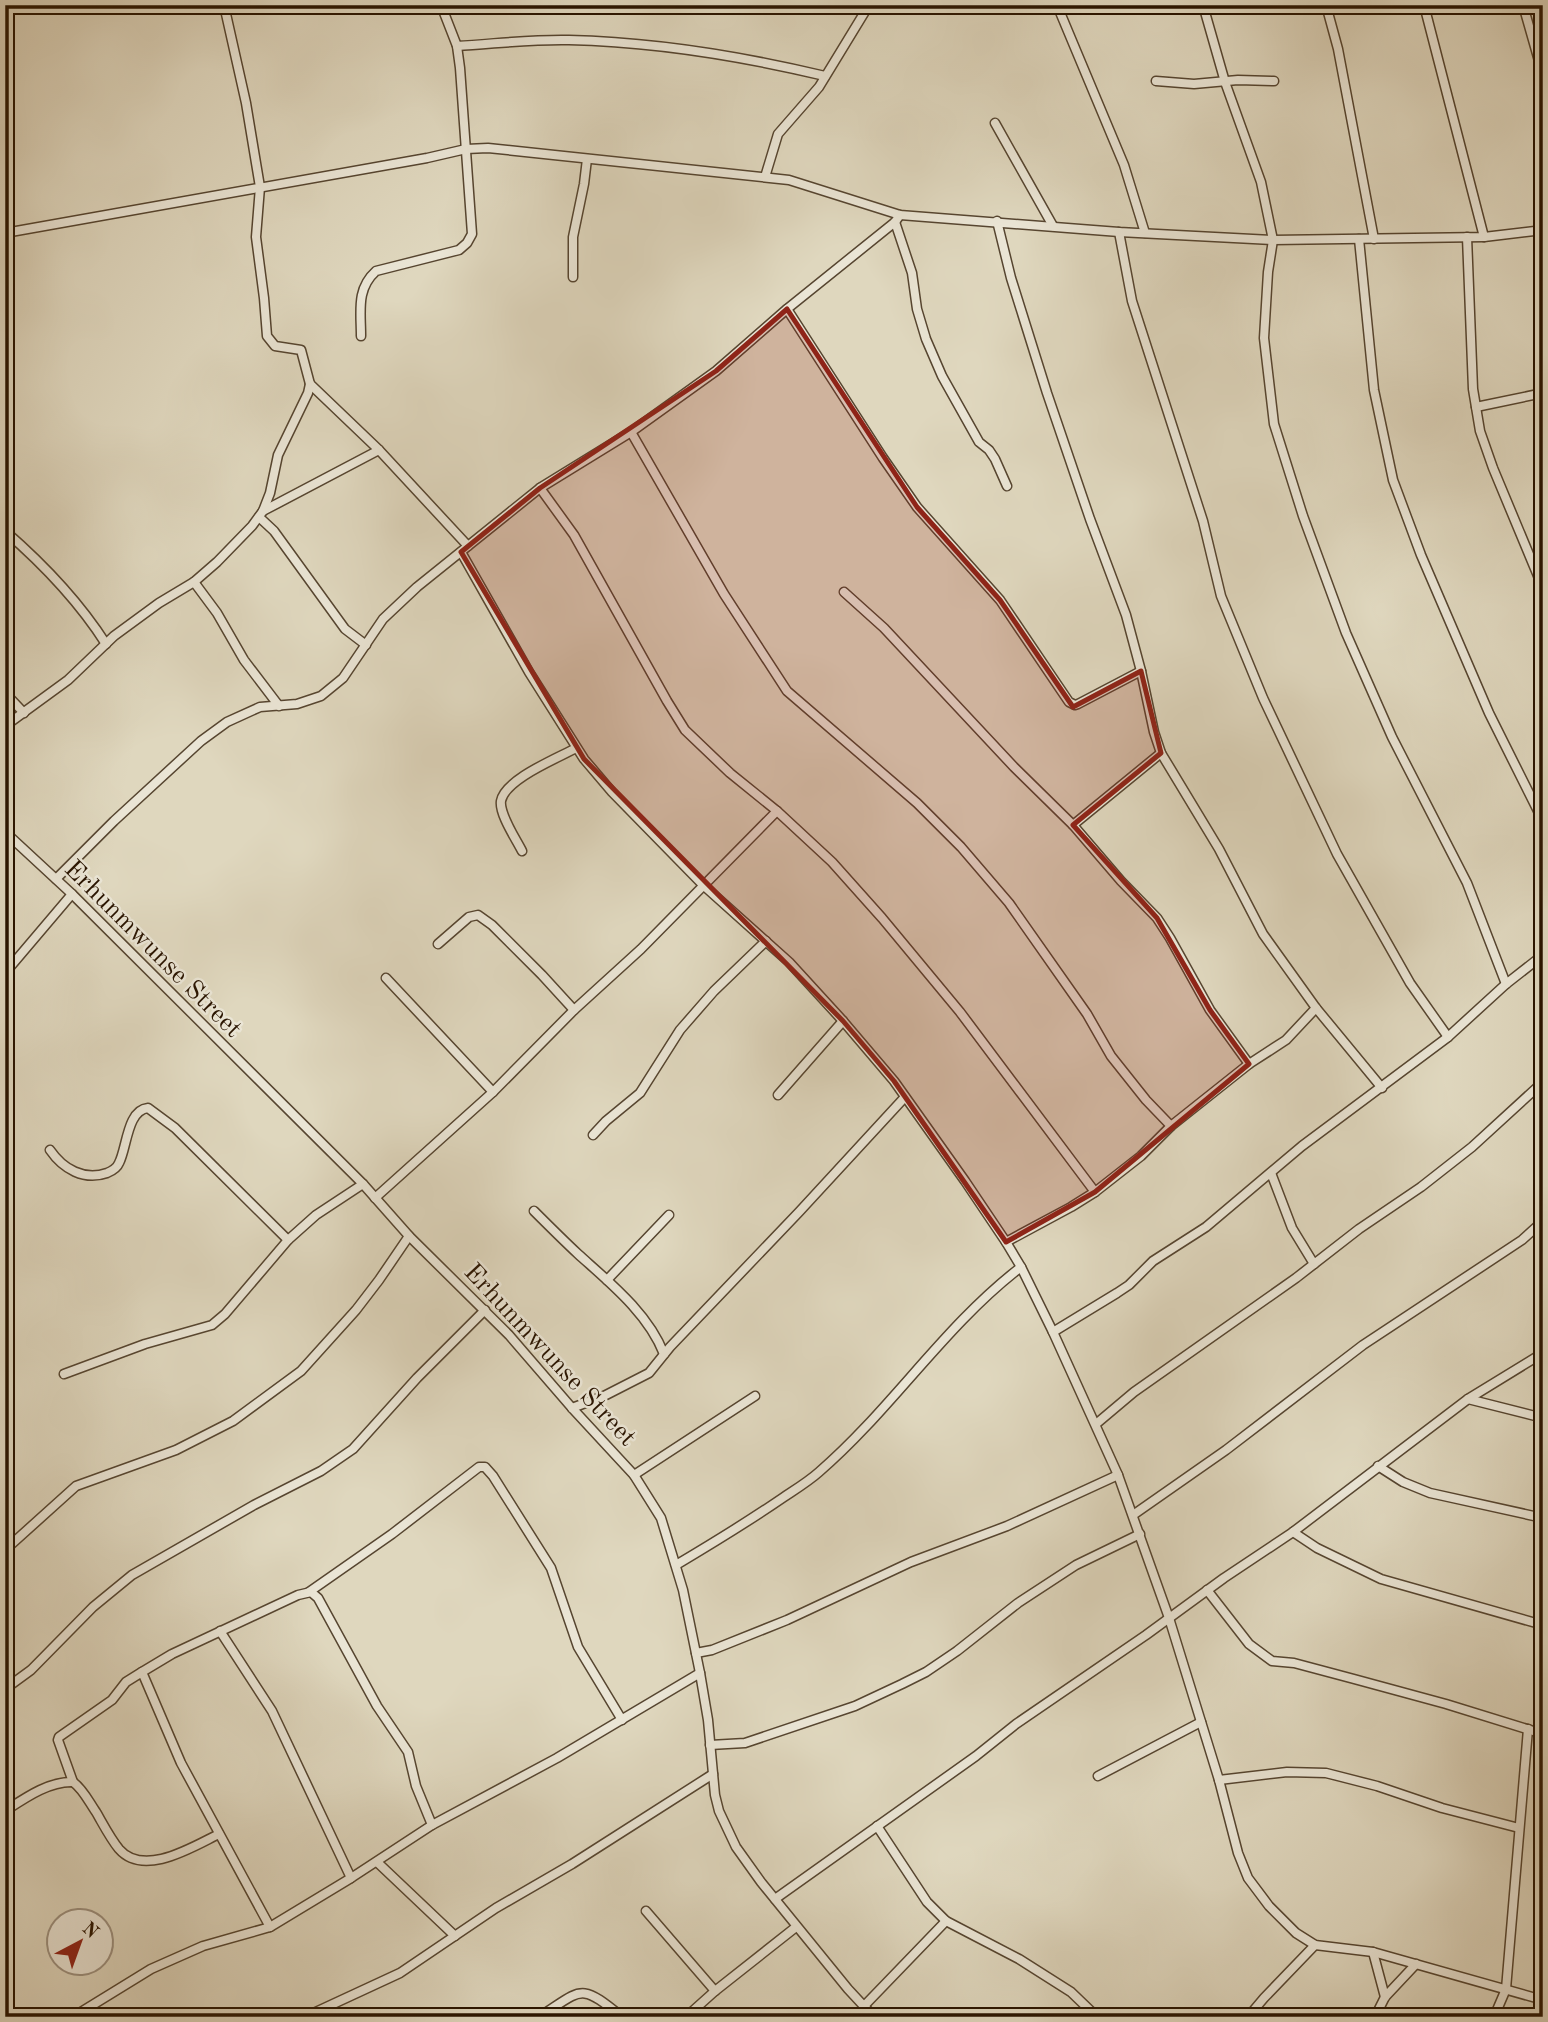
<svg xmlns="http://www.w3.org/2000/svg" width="1548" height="2022" font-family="'Old Standard TT',serif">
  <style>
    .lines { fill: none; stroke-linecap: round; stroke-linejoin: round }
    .street-casing { stroke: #564530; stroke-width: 11 }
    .street { stroke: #eae5d5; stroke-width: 8 }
    .marked { fill: #8f2418; fill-opacity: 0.2; stroke: #8f2418; stroke-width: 5; stroke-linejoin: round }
    .labels { text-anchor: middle; stroke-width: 5; stroke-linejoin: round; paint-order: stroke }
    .street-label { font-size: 26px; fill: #291400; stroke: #eae5d5 }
  </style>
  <rect width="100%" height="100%" fill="#dfd7be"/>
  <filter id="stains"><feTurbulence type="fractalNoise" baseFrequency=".00286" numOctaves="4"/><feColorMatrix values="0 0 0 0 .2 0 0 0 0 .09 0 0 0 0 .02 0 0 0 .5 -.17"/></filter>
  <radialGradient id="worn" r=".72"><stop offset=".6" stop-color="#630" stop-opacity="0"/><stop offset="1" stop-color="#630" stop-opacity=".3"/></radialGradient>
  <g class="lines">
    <defs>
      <g id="street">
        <path d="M224 5 246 103 260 187 256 237 264 298 267 336 275 346 301 350 310 384 379 450 468 546"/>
        <path d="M1057 5 1124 165 1145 233"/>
        <path d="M1203 5 1225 82 1261 182 1273 240 1268 272 1264 338 1274 424 1303 516 1346 633 1392 737 1467 883 1506 984"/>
        <path d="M1326 5 1338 49 1374 239"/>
        <path d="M1424 5 1484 237"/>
        <path d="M1523 5 1543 75"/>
        <path d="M457 46C494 44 532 39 569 40 656 42 741 56 825 76"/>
        <path d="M1156 81 1194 84 1238 80 1274 81"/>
        <path d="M995 123 1053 226"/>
        <path d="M765 177 778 134 819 87 869 5"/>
        <path d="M997 221 1011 278 1047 393 1090 519 1126 615 1141 671 1154 732 1161 753 1219 849 1263 934 1316 1008 1382 1088"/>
        <path d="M895 222 912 273 917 309 926 339 942 376 979 442 989 450 995 459 1007 486"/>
        <path d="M1119 232 1132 301 1203 521 1221 596 1263 698 1337 854 1410 983 1448 1037"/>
        <path d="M5 233 427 158 466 149 488 148 789 180 900 215 1119 232 1273 240 1484 237 1543 230"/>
        <path d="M1467 237 1473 389 1480 431 1493 468 1543 588"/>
        <path d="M1359 239 1374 390 1393 480 1421 555 1489 713 1543 821"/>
        <path d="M573 277V237L584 184 587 159"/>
        <path d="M787 309 883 458 917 507 1000 600 1069 702 1075 705 1078 704 1141 671"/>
        <path d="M361 336C361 311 356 289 376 271L459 250 467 243 472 234 460 68 457 46 441 5"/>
        <path d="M1476 407 1543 393"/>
        <path d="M631 432 724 594 787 691 917 803 961 847 1009 903 1087 1014 1111 1056 1146 1100 1171 1126"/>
        <path d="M540 488 574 535 667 701 685 730 730 773 777 811 832 862 882 918 960 1012 1095 1192"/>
        <path d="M263 511 379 450"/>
        <path d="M259 517 274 531 345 629 366 645"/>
        <path d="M5 531C43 564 78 600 106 644"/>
        <path d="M461 552 529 672 584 759 612 792 703 885 789 962 843 1021 894 1081 965 1181 1006 1242 1021 1267 1053 1332 1118 1475 1169 1618 1219 1780 1238 1853 1248 1878 1269 1906 1296 1933 1315 1945 1373 1952 1543 2000"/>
        <path d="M194 582 217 613 244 660 279 706"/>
        <path d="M844 592 884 628 1014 767 1073 825 1121 881 1157 918 1170 938 1210 1010 1249 1064"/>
        <path d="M5 693 24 713"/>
        <path d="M5 726 68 680 114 636 159 603 194 582 217 562 252 526 263 511 270 493 278 455 308 393 310 384"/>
        <path d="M1073 825 1161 753"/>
        <path d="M5 832 72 894 363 1184 409 1236 509 1335 572 1408 634 1475 661 1518 683 1590 700 1673 708 1720 715 1795 719 1811 736 1847 761 1882 848 1989 874 2017"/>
        <path d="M522 851C516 839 499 814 501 801 505 779 558 758 576 748"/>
        <path d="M56 879 114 821 201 741 227 722 260 707 297 704 321 696 343 678 383 619 417 587 540 488 631 432 716 371 787 309 895 222 900 215"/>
        <path d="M438 944 469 917 478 915 492 925 542 975 574 1010"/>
        <path d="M5 973 72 894"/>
        <path d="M386 978 493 1092"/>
        <path d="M778 1095 843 1021"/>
        <path d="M593 1135 606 1121 640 1093 680 1030 714 991 766 941"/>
        <path d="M50 1150C63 1169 84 1181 107 1173 112 1171 117 1168 119 1163 127 1148 127 1110 148 1108L175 1128 288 1240"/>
        <path d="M1271 1173 1292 1228 1314 1264"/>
        <path d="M375 1198 493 1092 574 1010 641 949 777 811"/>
        <path d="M534 1211C548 1225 563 1240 578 1254 609 1282 648 1313 664 1354"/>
        <path d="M1006 1242 1071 1207 1095 1192 1141 1156 1171 1126 1249 1064 1286 1040 1316 1008"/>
        <path d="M607 1280 669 1215"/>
        <path d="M1053 1332 1117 1293 1129 1285 1153 1261 1206 1227 1302 1146 1448 1037 1506 984 1543 955"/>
        <path d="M64 1374 145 1344 212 1325 225 1314 288 1240 316 1215 363 1184"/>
        <path d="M1468 1399 1543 1418"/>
        <path d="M572 1408 604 1396 649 1373 670 1347 799 1212 905 1097"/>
        <path d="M1096 1424 1134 1392 1296 1278 1359 1229 1421 1187 1472 1147 1543 1082"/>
        <path d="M1378 1466 1403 1482 1430 1493 1543 1518"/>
        <path d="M634 1475 755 1396"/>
        <path d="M1133 1515 1226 1450 1363 1345 1522 1240 1543 1221"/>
        <path d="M1293 1532 1317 1548 1381 1579 1543 1625"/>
        <path d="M5 1550 76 1486 176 1450 233 1421 301 1371 356 1310 379 1280 409 1236"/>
        <path d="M676 1565C713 1543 749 1521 784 1497 796 1489 809 1481 819 1472 892 1409 944 1326 1021 1267"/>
        <path d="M1207 1590 1249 1644 1272 1661 1294 1663 1354 1679 1446 1704 1543 1734"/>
        <path d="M309 1592 392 1534 479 1467H485L493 1476 551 1568 578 1647 622 1720"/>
        <path d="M220 1631 272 1711 351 1878"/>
        <path d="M696 1653 712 1650 787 1620 911 1562 1007 1526 1118 1475"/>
        <path d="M142 1672 172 1654 298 1595 311 1592 318 1598 377 1706 408 1752 416 1786 432 1825"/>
        <path d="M5 1689 31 1670 93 1607 132 1575 254 1505 321 1471 353 1449 417 1378 485 1310"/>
        <path d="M710 1745 745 1743 855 1706 902 1684 926 1672 957 1651 1018 1603 1076 1565 1140 1534"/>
        <path d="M1098 1776 1201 1722"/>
        <path d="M1219 1780 1287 1772 1326 1773 1377 1786 1442 1808 1519 1828"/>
        <path d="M73 1782 58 1740 59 1737 112 1700 126 1682 142 1672 181 1763 270 1927"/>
        <path d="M5 1811C25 1798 49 1781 73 1782 83 1789 89 1802 96 1812 103 1824 110 1838 119 1849 144 1878 194 1846 219 1834"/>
        <path d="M877 1826 927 1902 946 1921 1019 1959 1071 1992 1097 2017"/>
        <path d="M377 1862 455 1936"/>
        <path d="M775 1899 976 1756 1016 1724 1146 1635 1224 1578 1293 1532 1468 1399 1543 1353"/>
        <path d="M646 1911 715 1991"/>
        <path d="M1373 1952 1385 1997"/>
        <path d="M864 2006 946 1921"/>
        <path d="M73 2017 151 1969 203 1946 270 1927 351 1878 432 1825 557 1758 700 1673"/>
        <path d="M305 2017 400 1973 496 1908 572 1864 713 1774"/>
        <path d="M539 2017C583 1989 579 1982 622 2017"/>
        <path d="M686 2017 715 1991 796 1927"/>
        <path d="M1248 2017 1264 1998 1315 1945"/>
        <path d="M1375 2017 1385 1997 1416 1964"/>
        <path d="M1494 2017 1506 1989 1528 1729"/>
      </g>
    </defs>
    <use href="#street" class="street-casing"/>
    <use href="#street" class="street"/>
  </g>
  <path class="marked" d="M787 309 917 507 1000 600 1073 707 1141 671 1161 753 1073 825 1157 918 1210 1010 1249 1064 1095 1192 1006 1242 894 1081 843 1021 584 759 461 552 540 488 716 371Z"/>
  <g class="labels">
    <g class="street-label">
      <text transform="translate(154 948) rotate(45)" y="9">Erhunmwunse Street</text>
      <text transform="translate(551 1354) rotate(47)" y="9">Erhunmwunse Street</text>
    </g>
  </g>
  <rect width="1548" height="2022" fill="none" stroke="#dfd7be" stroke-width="28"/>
  <rect x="7" y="7" width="1534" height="2008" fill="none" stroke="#291400" stroke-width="3.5"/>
  <rect x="14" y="14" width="1520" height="1994" fill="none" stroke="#291400" stroke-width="2"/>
  <g transform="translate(80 1942) rotate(41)"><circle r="33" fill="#eae5d5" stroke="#9d9180" stroke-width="2"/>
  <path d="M0-5L12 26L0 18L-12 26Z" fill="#8f2418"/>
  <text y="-10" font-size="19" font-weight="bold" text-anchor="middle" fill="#291400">N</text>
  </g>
  <rect width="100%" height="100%" filter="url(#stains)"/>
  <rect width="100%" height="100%" fill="url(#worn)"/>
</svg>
